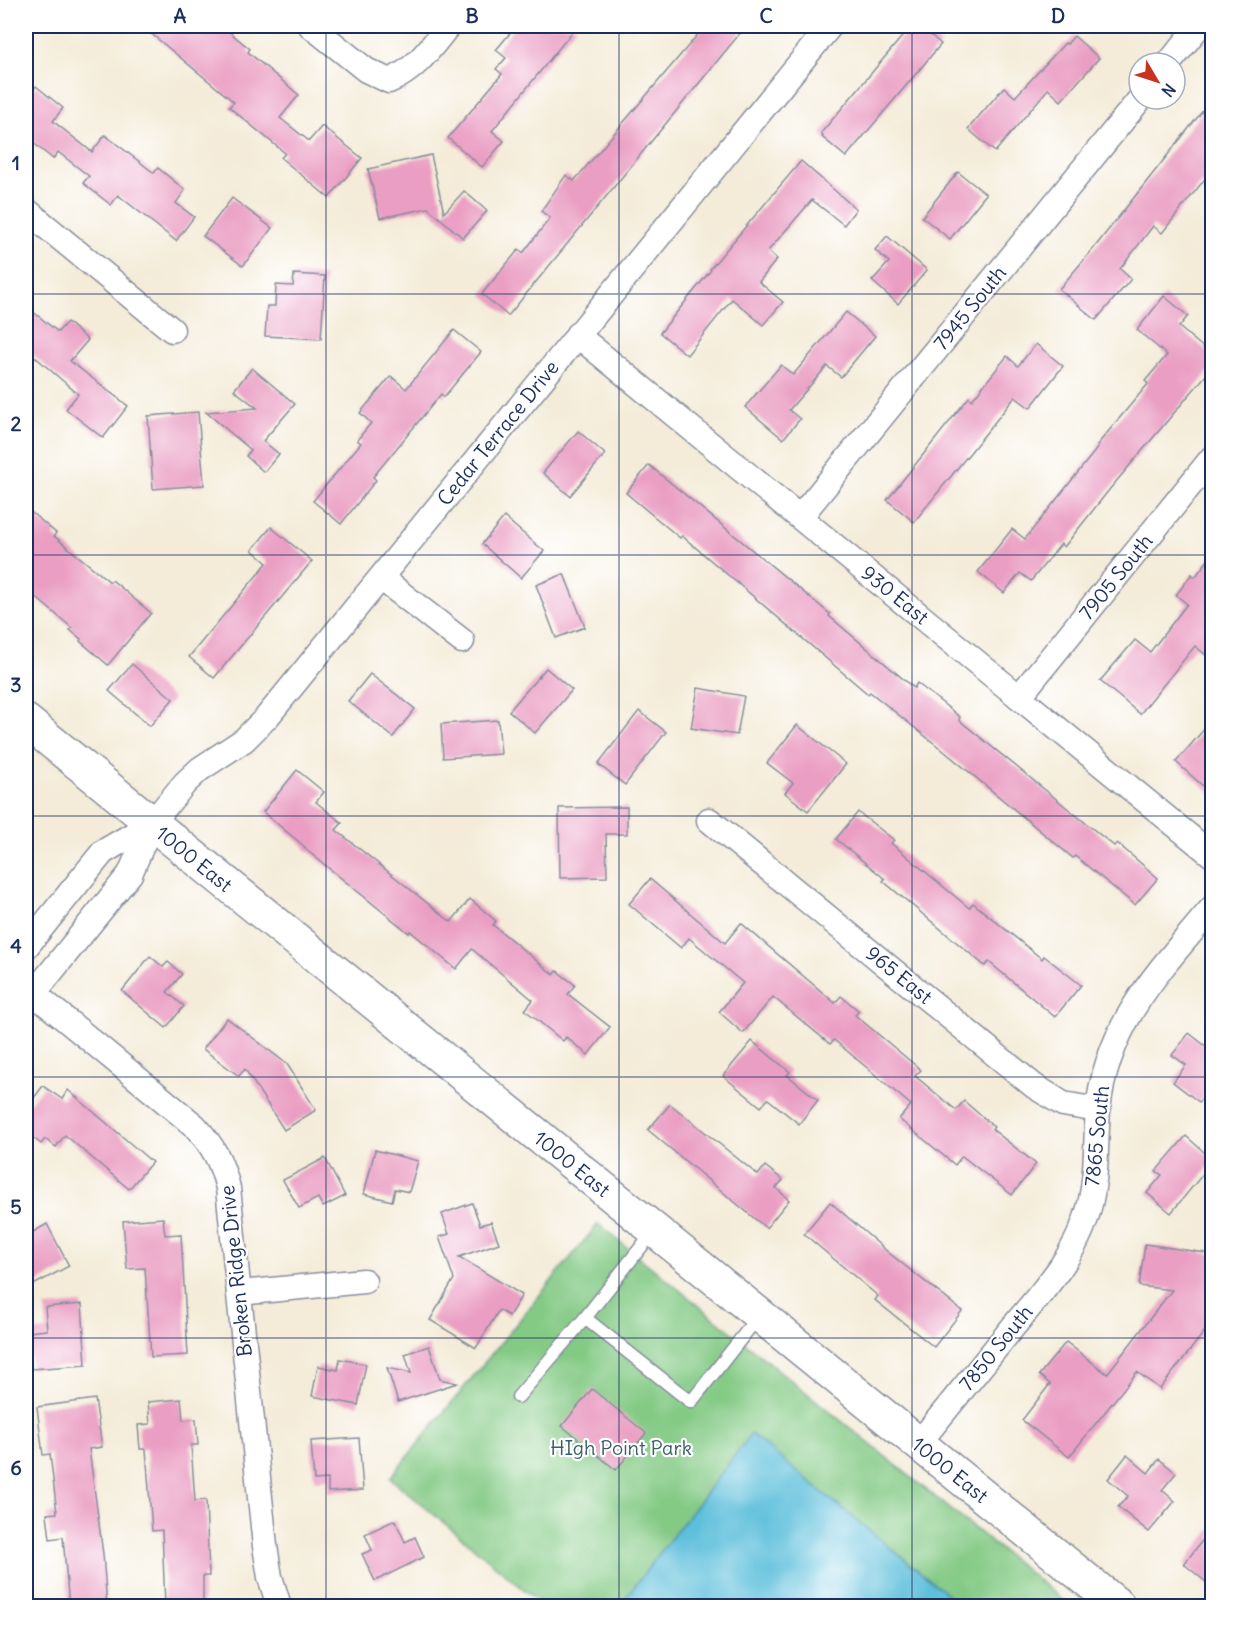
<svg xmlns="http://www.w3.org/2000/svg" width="1238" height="1632" font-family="Delius,sans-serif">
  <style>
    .green { fill: #84ca85; stroke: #507c72; stroke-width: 1.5 }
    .water { fill: #5dbfdb; stroke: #3c779c; stroke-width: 1.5 }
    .building { fill: #ea9ec3 }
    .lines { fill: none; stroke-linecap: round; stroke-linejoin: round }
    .lane-casing { stroke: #888e9c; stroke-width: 15 }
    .street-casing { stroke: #888e9c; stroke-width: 27 }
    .secondary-casing { stroke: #888e9c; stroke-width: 36 }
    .lane { stroke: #fff; stroke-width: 12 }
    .street { stroke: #fff; stroke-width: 24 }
    .secondary { stroke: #fff; stroke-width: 33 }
    .grid { fill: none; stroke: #1b2f5e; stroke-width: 1.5; stroke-opacity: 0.55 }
    .labels { text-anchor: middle; stroke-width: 4.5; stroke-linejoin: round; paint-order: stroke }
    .street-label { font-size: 20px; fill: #1b2f5e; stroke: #fff }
    .park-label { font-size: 20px; fill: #3a5e6a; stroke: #fff }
    .neatline { fill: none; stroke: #1b2f5e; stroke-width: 2 }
    .grid-label { font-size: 20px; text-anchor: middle; font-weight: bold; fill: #1b2f5e }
  </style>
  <rect width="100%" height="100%" fill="#fff"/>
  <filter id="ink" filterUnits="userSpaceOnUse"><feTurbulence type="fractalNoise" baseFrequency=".0167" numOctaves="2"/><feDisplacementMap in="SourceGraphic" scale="12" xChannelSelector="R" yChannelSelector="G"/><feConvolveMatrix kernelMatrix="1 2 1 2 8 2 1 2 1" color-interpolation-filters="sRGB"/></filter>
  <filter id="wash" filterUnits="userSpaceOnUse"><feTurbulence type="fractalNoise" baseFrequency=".008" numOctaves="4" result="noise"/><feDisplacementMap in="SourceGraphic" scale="24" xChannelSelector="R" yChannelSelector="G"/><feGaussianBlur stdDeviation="1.35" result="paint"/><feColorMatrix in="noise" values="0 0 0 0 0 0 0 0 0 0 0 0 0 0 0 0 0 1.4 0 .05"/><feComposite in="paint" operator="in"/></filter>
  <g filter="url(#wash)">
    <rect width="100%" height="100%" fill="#f4ecd9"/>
    <path class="green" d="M598 1224 1070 1606H544L390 1478Z"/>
    <path class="water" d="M751 1434 962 1606H619Z"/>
    <g id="blocks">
      <g class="building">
        <path d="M142 26H222L250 49 248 52 299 95 280 118 309 141 322 126 362 158 329 198 281 158 285 153 229 107 234 102Z"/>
        <path d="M516 26H577L492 131 504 141 482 167 448 138 502 74 496 69 506 58 496 50Z"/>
        <path d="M705 26H746L508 316 482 294 519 249 523 253 550 218 541 211 566 175 574 181Z"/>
        <path d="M911 26H920L941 44 846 157 822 137 823 135 821 133Z"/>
        <path d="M1074 36 1099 58 1061 101 1048 89 995 152 968 129 1004 87 1015 97 1065 43 1067 44Z"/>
        <path d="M36 86 63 108 53 121 92 152 105 135 154 173 158 168 185 190 176 203 194 217 176 241 118 195 111 205 83 183 89 176 58 152 53 159 26 137V99Z"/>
        <path d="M1212 99V170L1162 233 1153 226 1120 269 1131 279 1096 320 1059 289 1094 248Z"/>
        <path d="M431 155 444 213 464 191 487 211 463 238 428 208 380 218 368 169Z"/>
        <path d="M801 161 856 209 844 225 812 200 768 251 777 259 759 282 783 302 763 325 732 299 687 355 660 333 711 270 710 269Z"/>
        <path d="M958 172 986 194 950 239 922 217Z"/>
        <path d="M232 198 272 228 243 266 203 236Z"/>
        <path d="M887 236 927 270 898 304 872 281 889 262 875 250Z"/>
        <path d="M294 274 325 276 321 339 265 336 267 306H275L276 285 293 286Z"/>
        <path d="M1164 296 1188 316 1179 327 1212 355V368L1109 490 1064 547 1061 544 1031 581 1020 573 1004 593 978 572 1012 529 1025 539 1099 446 1097 445 1148 384 1145 381 1167 355 1137 330Z"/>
        <path d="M26 306 58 332 67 322 88 340 70 361 128 406 103 438 66 409 78 394 26 349Z"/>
        <path d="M846 312 875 336 841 377 827 366 789 410 800 419 783 439 745 407 781 365 793 375Z"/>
        <path d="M454 330 481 352 444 397 441 394 373 477 376 480 341 524 313 501 361 443 357 440 371 423 360 413 391 376 406 389Z"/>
        <path d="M1036 344 1063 366 1030 408 1015 397 914 522 887 500 969 397 972 400 1007 356 1018 366Z"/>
        <path d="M252 368 295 404 263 441 279 454 264 472 246 456 251 450 206 412 257 408 234 390Z"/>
        <path d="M198 412 204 485 153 489 148 416Z"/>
        <path d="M578 431 605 454 570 496 543 473Z"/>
        <path d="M649 465 830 614 829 616 914 688 917 683 960 717 959 720 1114 846 1117 843 1158 878 1135 905 1075 856 1073 858 945 752 870 692 868 694 682 536 680 538 626 493Z"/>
        <path d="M26 508 56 533 54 536 110 582 112 580 151 613 108 665 80 641 81 639 70 630 72 628 26 589Z"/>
        <path d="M504 517 544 551 521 578 482 544Z"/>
        <path d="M271 527 312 561 214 678 189 657 267 563 252 550Z"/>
        <path d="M1212 555V660L1195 646 1140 714 1100 681 1135 640 1150 652 1187 604 1176 595 1192 574 1195 577Z"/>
        <path d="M564 574 585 627 556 638 536 585Z"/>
        <path d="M132 664 173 699 150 726 109 691Z"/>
        <path d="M546 668 572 690 535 733 509 711Z"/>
        <path d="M370 674 415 709 393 737 348 701Z"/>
        <path d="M698 688 744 696 737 735 691 728Z"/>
        <path d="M639 711 666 732 625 785 598 764Z"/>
        <path d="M498 720 501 754 443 758 441 724Z"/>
        <path d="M1212 720V794L1176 762Z"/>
        <path d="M797 725 846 764 808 811 785 793 793 783 767 763Z"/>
        <path d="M297 770 324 792 316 802 342 823 336 830 451 922 470 899 496 921 493 925 554 975 557 971 575 985 568 994 610 1027 588 1055 566 1037 563 1041 525 1010 533 1000 472 949 456 969 410 931 409 933 304 848 305 847 263 812Z"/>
        <path d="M627 807V834H606L607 877 560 878 559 808Z"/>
        <path d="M858 812 894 840 891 843 969 908 973 903 1042 959 1044 956 1081 985 1055 1017 989 962 985 966 883 881 885 879 836 839Z"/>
        <path d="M650 879 725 943 741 923 835 1003 841 996 859 1011 855 1015 921 1070 915 1076 956 1110 964 1101 994 1127 992 1129 1036 1164 1012 1195 962 1156 955 1165 899 1119 911 1105 834 1040 830 1044 773 997 743 1033 719 1012 743 983 689 938 681 948 629 904Z"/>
        <path d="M150 956 163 967 168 962 182 974 167 992 184 1006 166 1028 122 991Z"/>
        <path d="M227 1018 287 1064 316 1110 284 1130 245 1069 239 1076 203 1049Z"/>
        <path d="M1189 1033 1212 1051V1086L1199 1102 1173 1082 1186 1065 1172 1055Z"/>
        <path d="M752 1041 790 1072 787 1075 818 1100 799 1124 768 1099 761 1107 723 1076Z"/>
        <path d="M43 1086 62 1099 68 1090 152 1162 129 1189 65 1135 56 1147 45 1139 41 1144 26 1132V1108Z"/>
        <path d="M670 1104 758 1175 765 1166 783 1180 776 1188 789 1200 766 1228 648 1130Z"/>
        <path d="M1186 1136 1212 1159V1163L1171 1213 1147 1193 1162 1175 1156 1171Z"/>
        <path d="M375 1150 418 1161 409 1192 395 1189 392 1201 364 1194Z"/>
        <path d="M325 1158 345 1196 323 1207 318 1198 299 1208 283 1180Z"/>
        <path d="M830 1202 889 1253 962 1311 934 1347 875 1300 878 1296 804 1234Z"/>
        <path d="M472 1203 480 1225 491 1222 499 1243 459 1257 522 1295 509 1316 499 1310 476 1348 430 1320 454 1279 439 1237 449 1234 442 1214Z"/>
        <path d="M163 1218 165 1235 181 1234 188 1355 151 1357 145 1268 127 1269 123 1221Z"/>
        <path d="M47 1224 69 1266 26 1289V1236Z"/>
        <path d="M1145 1244 1212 1254V1322L1160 1389 1137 1372 1069 1457 1022 1420 1050 1384 1039 1375 1066 1342 1107 1374 1172 1290 1139 1286Z"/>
        <path d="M82 1304 86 1365 31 1369 28 1332 47 1330 45 1307Z"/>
        <path d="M429 1346 440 1379 457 1383 398 1402 387 1368 411 1373 405 1354Z"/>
        <path d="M340 1359 366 1364 358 1405 312 1396 318 1366 338 1370Z"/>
        <path d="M592 1389 646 1433 616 1470 562 1426Z"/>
        <path d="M95 1399 102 1447 89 1449 103 1554 107 1606H69L63 1537 50 1539 47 1514 57 1513 50 1454 43 1455 37 1407Z"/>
        <path d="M181 1399 183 1420 196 1419 198 1445H191L195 1501 206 1500 209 1576H203V1606H165L162 1530 152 1531 146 1449H140L138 1425 150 1424 148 1402Z"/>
        <path d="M359 1438 363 1490 328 1492V1479L314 1480 311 1441Z"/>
        <path d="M1127 1455 1148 1473 1159 1459 1176 1473 1162 1490 1175 1501 1149 1532 1118 1507 1128 1496 1108 1479Z"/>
        <path d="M395 1520 405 1542 415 1537 424 1557 375 1581 362 1554 372 1550 365 1534Z"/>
        <path d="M1212 1528V1587L1184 1564Z"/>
      </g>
    </g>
  </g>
  <g filter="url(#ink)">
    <use href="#blocks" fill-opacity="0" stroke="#888e9c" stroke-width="1.5"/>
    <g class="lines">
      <defs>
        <g id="lane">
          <path d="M653 1232 585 1318 691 1402 758 1317"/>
          <path d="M518 1397 585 1318"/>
        </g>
        <g id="street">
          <path d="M311 26 366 70 389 81C416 70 431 47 448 26"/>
          <path d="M1169 63 1199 26"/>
          <path d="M26 210 172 330"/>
          <path d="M577 335 1212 855"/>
          <path d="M800 517 1140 99"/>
          <path d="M381 578 462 641"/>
          <path d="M1019 697 1212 458"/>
          <path d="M709 820 1034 1086 1063 1104 1098 1110"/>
          <path d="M26 947 103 852 151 824"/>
          <path d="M26 987 195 1126C214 1147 221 1161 228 1188L265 1546 270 1577 279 1606"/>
          <path d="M26 1003 130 874 151 824 185 783 200 769 244 740 267 717 830 26"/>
          <path d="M239 1293 364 1281"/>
          <path d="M918 1444C950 1405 981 1366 1013 1327 1040 1294 1073 1259 1086 1218 1098 1183 1095 1146 1098 1110 1107 1023 1159 971 1212 908"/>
        </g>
        <path id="secondary" d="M26 721 1119 1606"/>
      </defs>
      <use href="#lane" class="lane-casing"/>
      <use href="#street" class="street-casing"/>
      <use href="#secondary" class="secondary-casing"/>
      <use href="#lane" class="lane"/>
      <use href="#street" class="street"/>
      <use href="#secondary" class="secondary"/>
    </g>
  </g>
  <path class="grid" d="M326 26V1606M619 26V1606M912 26V1606M26 294H1212M26 555H1212M26 816H1212M26 1077H1212M26 1338H1212"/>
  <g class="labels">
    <g class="street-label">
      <text transform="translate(970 308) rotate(-51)" y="7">7945 South</text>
      <text transform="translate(498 433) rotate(-51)" y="7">Cedar Terrace Drive</text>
      <text transform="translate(1116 577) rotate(-51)" y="7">7905 South</text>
      <text transform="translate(895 595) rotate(39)" y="7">930 East</text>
      <text transform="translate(194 859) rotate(39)" y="7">1000 East</text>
      <text transform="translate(899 975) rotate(39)" y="7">965 East</text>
      <text transform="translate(1097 1136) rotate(-84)" y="7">7865 South</text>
      <text transform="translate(572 1164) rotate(39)" y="7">1000 East</text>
      <text transform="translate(236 1271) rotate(-96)" y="7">Broken Ridge Drive</text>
      <text transform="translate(996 1348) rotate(-51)" y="7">7850 South</text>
      <text transform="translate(950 1470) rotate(39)" y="7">1000 East</text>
    </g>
    <g class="park-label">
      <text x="621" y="1455">HIgh Point Park</text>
    </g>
  </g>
  <rect width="1238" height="1632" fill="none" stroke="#fff" stroke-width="66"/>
  <g transform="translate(1157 81) rotate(129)"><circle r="28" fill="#ffffff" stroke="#a4acbf" stroke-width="1.5"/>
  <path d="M0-4.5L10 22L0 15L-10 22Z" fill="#c8321e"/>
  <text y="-9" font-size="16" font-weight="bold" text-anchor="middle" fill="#1b2f5e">N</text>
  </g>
  <rect x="33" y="33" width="1172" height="1566" class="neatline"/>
  <g class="grid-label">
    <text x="180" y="23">A</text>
    <text x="472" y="23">B</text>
    <text x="766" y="23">C</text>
    <text x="1058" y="23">D</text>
    <text x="16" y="170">1</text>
    <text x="16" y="431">2</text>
    <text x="16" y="692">3</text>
    <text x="16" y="953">4</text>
    <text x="16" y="1214">5</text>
    <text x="16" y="1475">6</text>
  </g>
</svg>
